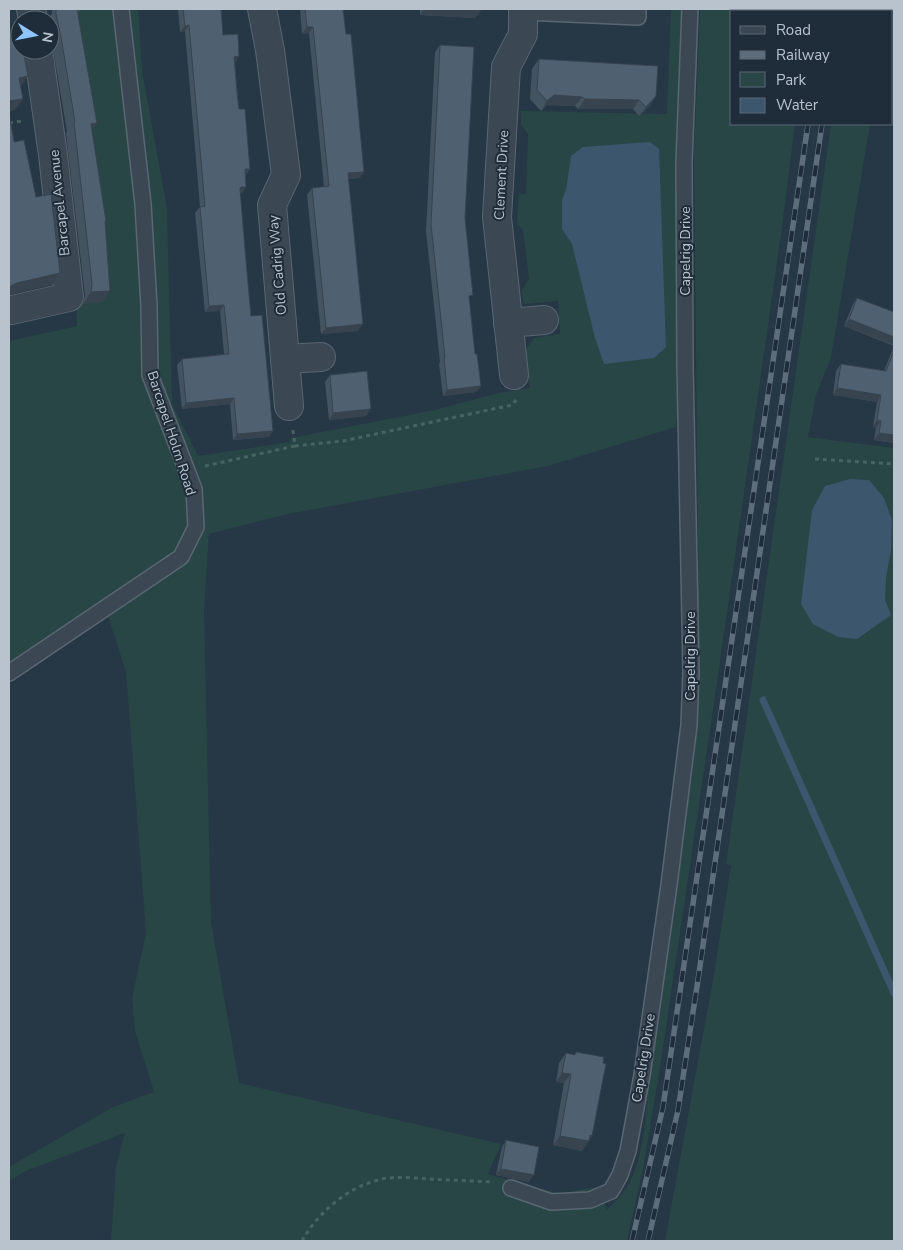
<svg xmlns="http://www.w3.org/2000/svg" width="903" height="1250" font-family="'Nunito Sans',sans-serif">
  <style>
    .green { fill: #284646 }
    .water { fill: #3c566e }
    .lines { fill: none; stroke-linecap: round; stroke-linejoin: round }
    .stream { stroke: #3c566e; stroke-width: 7 }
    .service-casing { stroke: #5a6672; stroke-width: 18 }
    .minor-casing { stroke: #5a6672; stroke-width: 30 }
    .path { stroke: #496364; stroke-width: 3; stroke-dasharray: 4 4; stroke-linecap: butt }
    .service { stroke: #3b4854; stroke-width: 15 }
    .minor { stroke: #3b4854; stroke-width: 28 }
    .rail-casing { stroke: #5d6d7b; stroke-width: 5.5 }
    .rail { stroke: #1f2d3a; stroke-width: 4; stroke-dasharray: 11; stroke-linecap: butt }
    .wall { fill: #445360 }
    .shaded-wall { fill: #37434e }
    .building { fill: #4f6070; stroke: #37434e }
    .labels { text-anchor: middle; stroke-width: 4; stroke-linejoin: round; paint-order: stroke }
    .street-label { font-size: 14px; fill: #b9c3ce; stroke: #1f2d3a }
  </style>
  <rect width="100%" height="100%" fill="#263745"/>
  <g class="green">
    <path d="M73 9H138L142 70 167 209 172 404 198 456 290 442 291 438 435 410 498 393 530 388 525 351 534 338 560 334 558 301 524 304 521 291 529 279 523 230 517 224 519 194H526L528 134 521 125V111L667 114 671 9H682L678 223 680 376 676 427 548 466 283 515 209 534 204 610 211 922 239 1083 501 1144 488 1174 544 1190 561 1193 598 1187 607 1210C613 1204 620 1197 625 1190 647 1158 647 1097 649 1060L696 717 698 546 694 157 700 9H810L809 11H732V124H795L781 234 714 703 661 1061 643 1169 627 1241H111L116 1166 125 1133 26 1171 9 1181V1167L111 1108 154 1092 135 1031 132 998 146 933 126 672 103 601 9 668V341L77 326V304L102 302Z"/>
    <path d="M831 124H870L831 358 816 395 808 437 894 448V1241H665L714 974 731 865 726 864Z"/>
  </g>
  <g class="water">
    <path d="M650 142 659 149 666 347 654 358 604 364 595 338 572 244 562 229V200L566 190 571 156 583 147Z"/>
    <path d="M850 479 869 480 884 498 892 520 891 550 886 578 885 600 891 615 857 639 838 637 813 624 801 604 812 510 825 486Z"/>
  </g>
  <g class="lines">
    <path class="stream" d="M763 700 894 993"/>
    <defs>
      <g id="service">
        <path d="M523 12 638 17V9"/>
        <path d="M9 673 181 557 196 527 194 489 150 375 149 306 143 204 121 9"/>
        <path d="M511 1188 551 1202 590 1200 611 1191 620 1175 628 1151 642 1075 669 885 689 725 691 671 685 365 684 162 690 9"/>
      </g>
      <g id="minor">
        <path d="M31 9 33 20"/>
        <path d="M262 9 270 50 286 175 272 205 289 406"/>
        <path d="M12 310 69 297 53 155 38 50"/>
        <path d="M508 323 544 320"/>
        <path d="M285 359 321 357"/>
        <path d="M514 375 497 217 506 67 523 34V9"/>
      </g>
    </defs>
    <use href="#service" class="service-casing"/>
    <use href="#minor" class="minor-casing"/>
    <g class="path">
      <path d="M9 123 23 121"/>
      <path d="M293 430 295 446 343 441 512 405 516 400"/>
      <path d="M815 459 894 464"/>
      <path d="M205 466 295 446"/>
      <path d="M302 1241C318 1212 349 1186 382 1179 397 1176 413 1178 428 1179 450 1180 472 1181 494 1182"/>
    </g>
    <use href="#service" class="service"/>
    <use href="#minor" class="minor"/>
    <defs>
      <g id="rail">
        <path d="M824 11 825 9"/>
        <path d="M839 11V9"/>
        <path d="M632 1241 663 1107 808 124"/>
        <path d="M648 1241 678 1110 699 973 822 124"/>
      </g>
    </defs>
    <use href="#rail" class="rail-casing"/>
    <use href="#rail" class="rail"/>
  </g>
  <g class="wall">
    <path d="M52 9H81L78 13 92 131 106 221 105 222 110 291 102 302 83 304 85 295 66 133 67 132 53 48 50 34V20H48L52 13Z"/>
    <path d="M178 9H221L223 35 235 63 239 109 250 169 246 175H245L246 187 242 193H240L251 316 273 431 269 437 233 440 230 404 182 409 177 365 182 359 224 354 220 311 205 312 195 213 200 207 185 31 180 32Z"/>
    <path d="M300 9H343L360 178 348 179 358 331 321 334 307 195 312 188 324 187 309 33 302 34Z"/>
    <path d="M411 9H482L475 18 420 15V9Z"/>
    <path d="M440 45 465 218 469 300 475 354 481 386 476 392 443 396 439 364 440 362 426 231 435 52Z"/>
    <path d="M539 59 656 96 650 106 639 116 633 109H578L575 106 547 105 541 111 530 99 532 69Z"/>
    <path d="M857 298 894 312V443L874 440 876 428 873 427 877 402 833 395 836 371 841 364 884 371 894 346 844 326 853 304Z"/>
    <path d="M330 375 366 416 329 420 325 382Z"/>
    <path d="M576 1052 592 1136 582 1151 553 1145 564 1083 556 1082 559 1063 566 1053 574 1055Z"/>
    <path d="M506 1140 529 1182 496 1175 502 1147Z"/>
  </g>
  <g class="shaded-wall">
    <path d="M424 9H482L475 18 420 15Z"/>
    <path d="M189 25 185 31 180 32 185 26Z"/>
    <path d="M307 27H313L309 33 302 34Z"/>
    <path d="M239 56 235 63 234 57Z"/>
    <path d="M28 76 20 88 19 78Z"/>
    <path d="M554 95 582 97 575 106 547 105 541 111 547 101Z"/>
    <path d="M656 96 650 106 639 116 646 107Z"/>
    <path d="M23 99 15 110 9 112V101Z"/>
    <path d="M585 99 639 100 633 109H578Z"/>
    <path d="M97 123 89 134 91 124Z"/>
    <path d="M245 169H250L246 175H240Z"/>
    <path d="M364 172 360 178 343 180 348 173Z"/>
    <path d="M241 187H246L242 193H237Z"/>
    <path d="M60 273 52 285 9 295V287L17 283Z"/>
    <path d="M110 291 102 302 83 304 91 292Z"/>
    <path d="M224 305 220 311 205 312 209 306Z"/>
    <path d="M849 319 894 337V345L844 326Z"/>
    <path d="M363 324 358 331 321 334 326 328Z"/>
    <path d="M481 386 476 392 443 396 447 390Z"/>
    <path d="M837 388 881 395 877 402 833 395Z"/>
    <path d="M234 398 230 404 182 409 186 403Z"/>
    <path d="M371 409 366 416 329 420 333 413Z"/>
    <path d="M877 420 881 421 876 428 873 427Z"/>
    <path d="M273 431 269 437 233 440 237 434Z"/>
    <path d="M879 433 894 435V443L874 440Z"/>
    <path d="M562 1073 571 1074 564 1083 556 1082Z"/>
    <path d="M590 1135 592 1136 582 1151 553 1145 560 1136Z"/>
    <path d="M501 1169 534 1175 529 1182 496 1175Z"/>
  </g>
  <g class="building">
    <path d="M56 9H77L97 123 91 124 106 221H105L110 291 91 292 92 284 74 122H75L61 37 56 14Z"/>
    <path d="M183 9H221L223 35 238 34 239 56 234 57 237 93 239 109H245L250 169H245L246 187H241L240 189 246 261 251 316 262 315 273 431 237 434 234 398 186 403 182 359 229 354 224 305 209 306 200 207 205 206 189 25 185 26Z"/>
    <path d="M305 9H343L346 34H351L364 172 348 173 363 324 326 328 312 188 329 186 313 27H307Z"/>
    <path d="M9 23 13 44 20 43V50H23L28 76 19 78 23 99 9 101Z"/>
    <path d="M440 45 474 47 465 218 473 295 469 296 475 354H477L481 386 447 390 444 358H445L431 224Z"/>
    <path d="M539 59 658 66 656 96 646 107 639 100 585 99 582 97 554 95 547 101 537 90Z"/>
    <path d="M9 111 14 142 24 140 36 197 51 194 60 273 17 283 9 287Z"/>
    <path d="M857 298 894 312V337L849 319Z"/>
    <path d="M894 351V435L879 433 881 421 877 420 881 395 837 388 841 364 886 371Z"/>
    <path d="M367 371 371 409 333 413 330 375Z"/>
    <path d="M576 1052 604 1057 603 1063 606 1064 592 1136 590 1135 589 1141 560 1136 571 1074 562 1073 566 1053 575 1055Z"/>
    <path d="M506 1140 539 1147 534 1175 501 1169Z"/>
  </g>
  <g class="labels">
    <g class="street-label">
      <text transform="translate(501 175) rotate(-87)" y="5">Clement Drive</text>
      <text transform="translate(59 203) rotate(-96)" y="5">Barcapel Avenue</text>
      <text transform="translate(685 251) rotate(-90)" y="5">Capelrig Drive</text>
      <text transform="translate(277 265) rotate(-95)" y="5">Old Cadrig Way</text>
      <text transform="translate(172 433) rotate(72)" y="5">Barcapel Holm Road</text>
      <text transform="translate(690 656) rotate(-90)" y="5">Capelrig Drive</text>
      <text transform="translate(643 1058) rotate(-81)" y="5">Capelrig Drive</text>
    </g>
  </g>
  <rect width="903" height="1250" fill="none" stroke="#b9c3ce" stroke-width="20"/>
  <rect x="730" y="10" width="162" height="115" fill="#1f2d3a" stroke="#5d6975"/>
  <rect x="740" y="26" width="25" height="8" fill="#3b4854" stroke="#5d6975"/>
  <text x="776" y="35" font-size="15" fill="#b9c3ce">Road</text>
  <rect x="740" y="51" width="25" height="8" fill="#5d6d7b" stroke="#5d6975"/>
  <text x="776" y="60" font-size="15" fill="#b9c3ce">Railway</text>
  <rect x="740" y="72" width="25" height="15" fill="#284646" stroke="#5d6975"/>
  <text x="776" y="85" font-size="15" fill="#b9c3ce">Park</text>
  <rect x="740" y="98" width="25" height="15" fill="#3c566e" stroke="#5d6975"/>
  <text x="776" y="110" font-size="15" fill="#b9c3ce">Water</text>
  <g transform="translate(35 35) rotate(100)"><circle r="24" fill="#1f2d3a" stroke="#5d6975"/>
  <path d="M0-4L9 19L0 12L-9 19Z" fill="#8fc4fd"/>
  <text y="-8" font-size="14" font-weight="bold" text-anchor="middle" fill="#b9c3ce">N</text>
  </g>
</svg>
